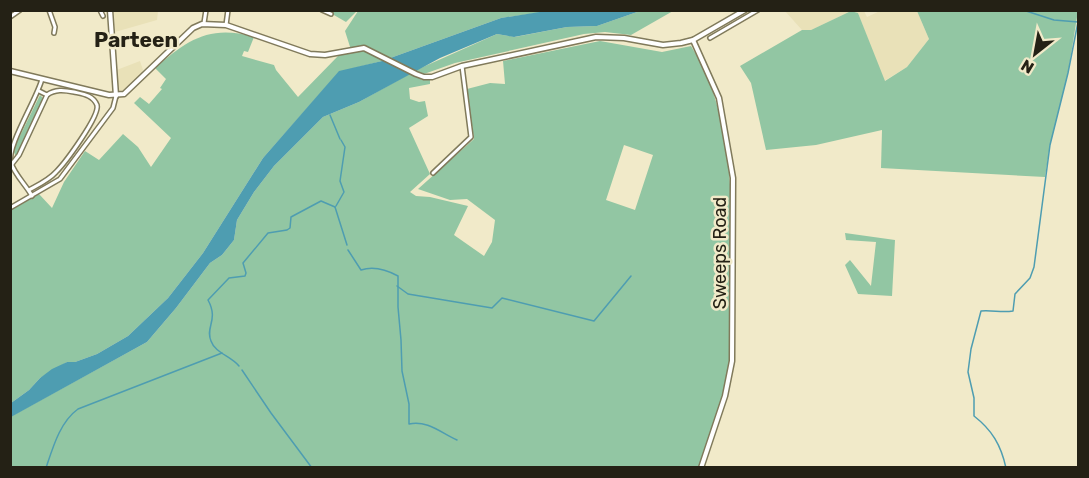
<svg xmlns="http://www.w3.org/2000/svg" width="1089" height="478" font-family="Rubik,sans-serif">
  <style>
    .built { fill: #e9e1b8 }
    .green { fill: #92c6a3; fill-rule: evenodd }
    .water { fill: #4e9db1 }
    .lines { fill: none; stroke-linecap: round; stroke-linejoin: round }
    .stream { stroke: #4e9db1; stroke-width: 1.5 }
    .minor-casing { stroke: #807a5b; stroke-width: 6 }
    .tertiary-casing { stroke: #807a5b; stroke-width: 7 }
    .secondary-casing { stroke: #807a5b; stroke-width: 7 }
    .minor { stroke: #fff; stroke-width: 3 }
    .tertiary { stroke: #fff; stroke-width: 4 }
    .secondary { stroke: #fff; stroke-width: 4 }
    .labels { text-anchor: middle; stroke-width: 5; stroke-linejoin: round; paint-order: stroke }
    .street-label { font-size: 18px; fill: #242115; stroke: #f1eac9 }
    .quarter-label { font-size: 21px; font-weight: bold; fill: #242115; stroke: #f1eac9 }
  </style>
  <rect width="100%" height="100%" fill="#f1eac9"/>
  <g class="built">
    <path d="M114 11H158L157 20 115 32Z"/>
    <path d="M785 11H864L867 17 880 11H917L929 39 907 67 884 81 858 13 851 11 811 30H802Z"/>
    <path d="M140 61 143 70 141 74 134 83 119 94 116 90 114 71Z"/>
  </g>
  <g class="green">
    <path d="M354 10 356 12 346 22 327 11Z"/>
    <path d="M358 11H552L501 18 382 61 339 72 263 158 203 253 168 298 128 336 97 354 75 362H67L40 378 29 390 11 403V210L39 194 52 208 64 182 85 151 99 160 123 134 138 147 151 167 171 138 134 103 140 97 149 104 162 89 160 88 166 79 155 68C187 40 210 24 254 37L248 52 244 51 242 56 274 65 276 70 298 97 338 56 351 50 345 31Z"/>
    <path d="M640 11H673L631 35 605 32 584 34 455 63 424 74 414 71 497 34 515 37 567 27 597 26Z"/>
    <path d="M851 11 858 13 885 81 907 67 929 39 917 11H1078L1068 73 1050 145 1045 177 881 168 882 130 816 145 766 150 751 83 740 66 802 30H811Z"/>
    <path d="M600 41 662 52 691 46C698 58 706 70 710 83 742 173 730 272 729 366L726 387 700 467H11L10 417 147 342 176 308 210 263 222 255 234 240 237 220 254 192 274 166 323 117 359 102 411 73 422 80H430V84L409 88 410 99 419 102 425 101 428 116 409 128 430 174 410 192 416 196 430 197 468 206 454 235 484 256 492 242 495 220 467 199 450 200 418 189 474 139 467 89 490 83 505 84 503 61ZM624 145 653 155 635 210 606 200Z"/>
    <path d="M40 95 43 98 16 157 14 152 16 144Z"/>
    <path d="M845 233 895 240 892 296 858 294 845 265 850 260 871 286 876 242 846 240Z"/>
  </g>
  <path class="water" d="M552 10 640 11 597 26 567 27 514 37 497 34 440 58 359 102 323 117 274 166 254 192 237 220 234 240 222 255 210 263 176 308 147 342 11 417V403L29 390 40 378 52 369 67 362H75L97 354 128 336 168 298 203 253 263 158 339 71 382 61 501 18Z"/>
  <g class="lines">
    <g class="stream">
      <path d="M330 115 340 139"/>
      <path d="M336 206 344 192 340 181 345 147 341 140"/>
      <path d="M335 207 347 245"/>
      <path d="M348 250 361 270C373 266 387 270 398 276V307L401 340 402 371 409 404V424C428 420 441 433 457 440"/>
      <path d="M397 286 408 294 492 308 502 298 594 321 631 276"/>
      <path d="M239 366C231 356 215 353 211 341 205 327 219 320 208 300L229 278 245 276 246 273 243 263 268 233 287 230 290 228 291 217 321 201 335 207"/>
      <path d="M242 370 271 413 312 468"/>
      <path d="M46 468C53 447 60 422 78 409L222 353"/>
      <path d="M1006 468C1001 445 992 430 974 416V398L968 372 971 349 981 311C993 310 1002 313 1013 311L1015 294 1030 278 1034 267 1050 145 1068 73 1078 22 1054 20 1023 10"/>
    </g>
    <defs>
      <g id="minor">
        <path d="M49 10 55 27 54 33"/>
        <path d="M100 10 103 16"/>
        <path d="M322 10 331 14"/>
        <path d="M10 17 20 10"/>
        <path d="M204 23 206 10"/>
        <path d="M226 25 228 10"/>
        <path d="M710 38 758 10"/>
        <path d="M12 164 19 155 47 95"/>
        <path d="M433 173 471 137 462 66"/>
        <path d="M29 190C38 185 49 180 56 172 65 163 100 116 97 105 93 95 83 94 74 92 64 90 55 89 47 95L39 91"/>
        <path d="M32 196C26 185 15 175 11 163 6 147 37 99 42 79"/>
        <path d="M10 208 60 179 113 108 116 96"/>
      </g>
      <g id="tertiary">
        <path d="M110 10 116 96"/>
        <path d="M693 40 719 98 733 178 732 361 725 396 701 468"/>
      </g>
      <path id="secondary" d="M10 71 109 95 124 94 193 28 202 24 226 25 310 54 325 55 364 48 416 74 424 77H432L462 66 596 37 624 38 663 45 681 43 693 40 745 10"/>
    </defs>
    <use href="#minor" class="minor-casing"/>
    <use href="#tertiary" class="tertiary-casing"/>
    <use href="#secondary" class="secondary-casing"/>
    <use href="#minor" class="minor"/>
    <use href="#tertiary" class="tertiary"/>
    <use href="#secondary" class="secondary"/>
  </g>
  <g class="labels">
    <g class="street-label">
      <text transform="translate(720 253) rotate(-90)" y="6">Sweeps Road</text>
    </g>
    <g class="quarter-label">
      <text x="136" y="47">Parteen</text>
    </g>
  </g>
  <rect width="1089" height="478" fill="none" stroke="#242115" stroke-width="24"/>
  <g transform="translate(1035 54) rotate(211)" stroke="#f1eac9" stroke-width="4.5" paint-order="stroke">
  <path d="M0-4.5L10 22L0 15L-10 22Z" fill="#242115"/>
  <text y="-9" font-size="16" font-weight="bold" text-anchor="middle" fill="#242115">N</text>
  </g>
</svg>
